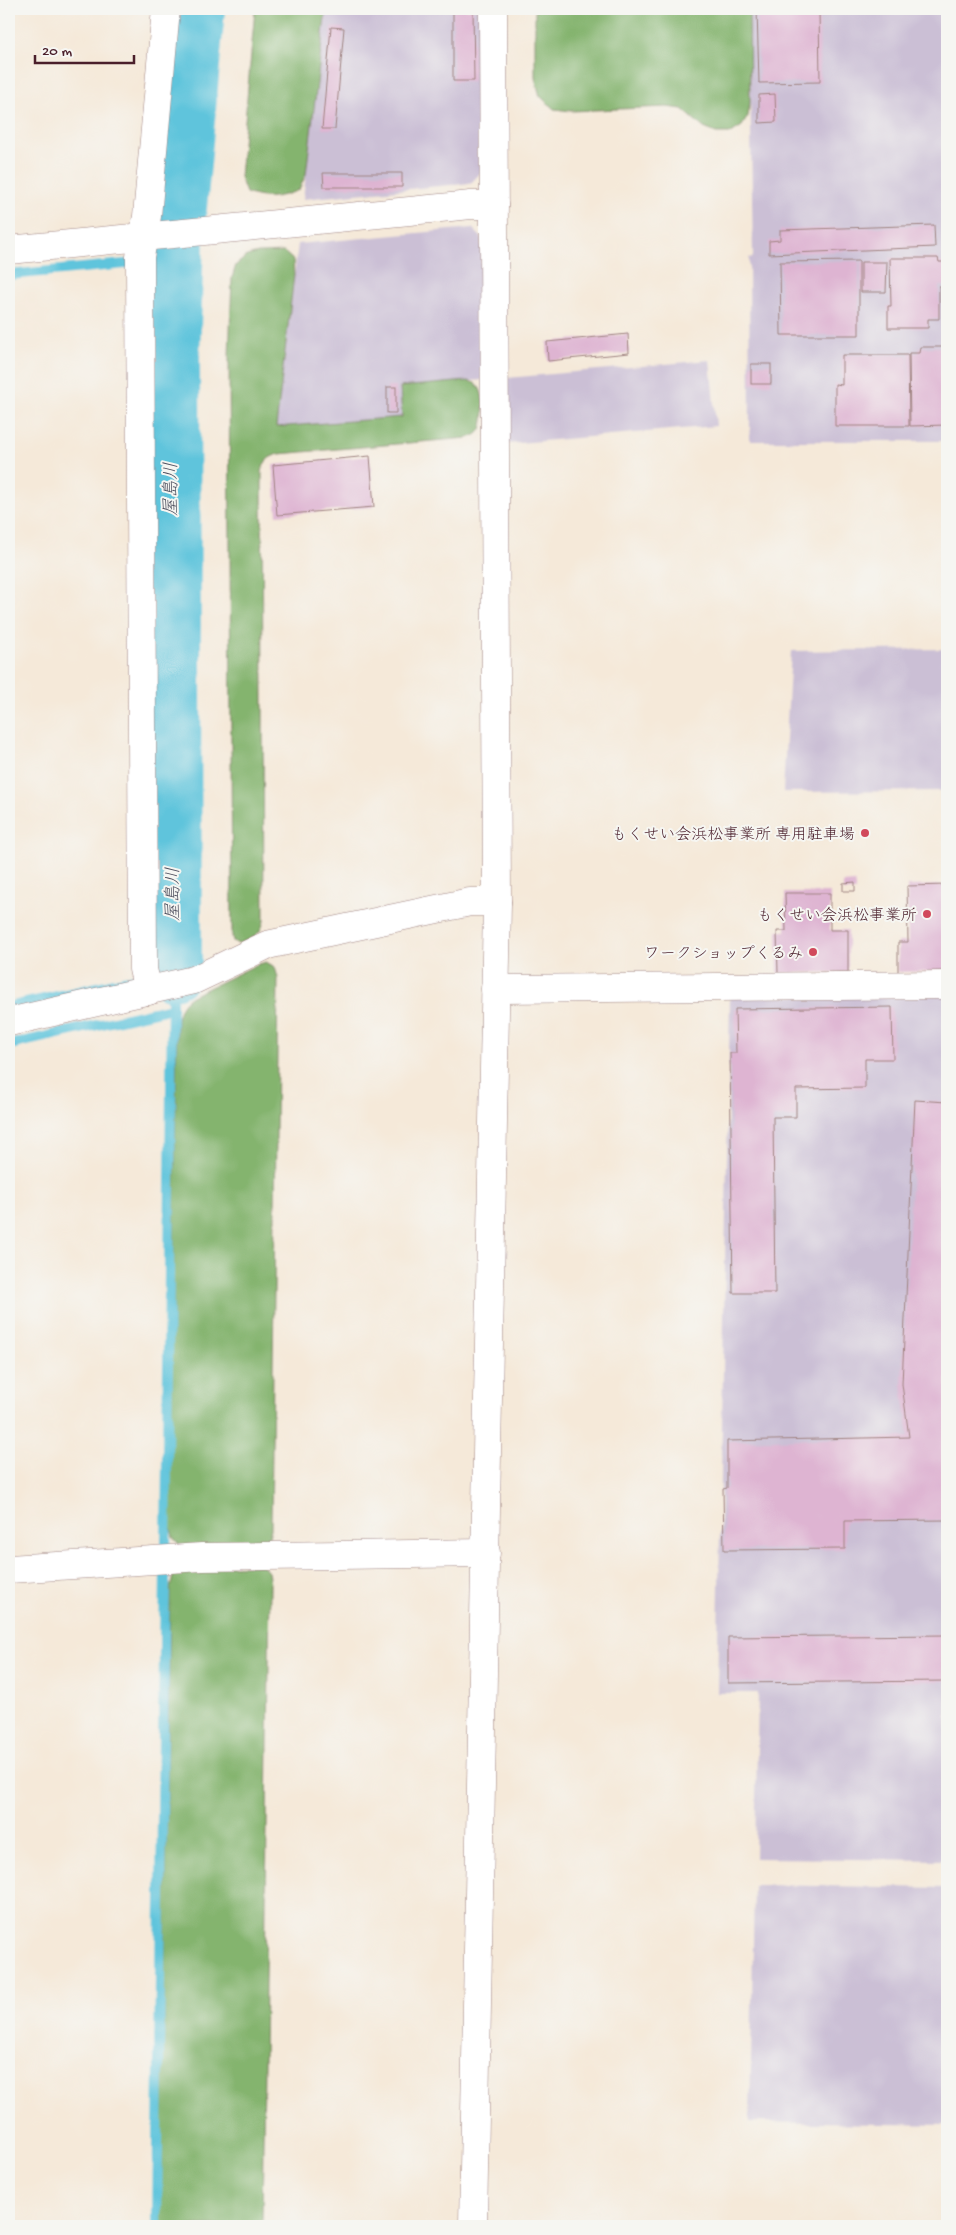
<svg xmlns="http://www.w3.org/2000/svg" width="956" height="2235" font-family="'Gochi Hand','Klee One',sans-serif">
  <style>
    .industrial { fill: #cbbfd5 }
    .forest { fill: #84b46e; stroke: #676a4c }
    .lines { fill: none; stroke-linecap: round; stroke-linejoin: round }
    .stream { stroke: #5ec4dc; stroke-width: 10 }
    .river { stroke: #5ec4dc; stroke-width: 60 }
    .building { fill: #deb4d2 }
    .minor-casing { stroke: #a08482; stroke-width: 29 }
    .minor { stroke: #fff; stroke-width: 28 }
    .poi-dot { fill: #d1495b; stroke: #f6f6f2; stroke-width: 2 }
    .labels { text-anchor: middle; stroke-width: 4; stroke-linejoin: round; paint-order: stroke }
    .poi-label { font-size: 16px; fill: #4a1f2b; stroke: #f6f6f2; text-anchor: end }
    .water-label { font-size: 18px; font-style: italic; fill: #505160; stroke: #f6f6f2 }
  </style>
  <rect width="100%" height="100%" fill="#f6f6f2"/>
  <filter id="ink" filterUnits="userSpaceOnUse"><feTurbulence type="fractalNoise" baseFrequency=".02" numOctaves="2"/><feDisplacementMap in="SourceGraphic" scale="10" xChannelSelector="R" yChannelSelector="G"/><feConvolveMatrix kernelMatrix="1 2 1 2 8 2 1 2 1" color-interpolation-filters="sRGB"/></filter>
  <filter id="wash" filterUnits="userSpaceOnUse"><feTurbulence type="fractalNoise" baseFrequency=".0096" numOctaves="4" result="noise"/><feDisplacementMap in="SourceGraphic" scale="20" xChannelSelector="R" yChannelSelector="G"/><feGaussianBlur stdDeviation="1.12" result="paint"/><feColorMatrix in="noise" values="0 0 0 0 0 0 0 0 0 0 0 0 0 0 0 0 0 1.4 0 .05"/><feComposite in="paint" operator="in"/></filter>
  <g filter="url(#wash)">
    <rect width="100%" height="100%" fill="#f5e9d9"/>
    <g class="industrial">
      <path d="M326 9H480L481 172 471 183 303 199Z"/>
      <path d="M749 9H947V441H750L749 258 753 257Z"/>
      <path d="M472 228 481 237 482 380 400 387 403 417 276 427 298 244Z"/>
      <path d="M710 360 716 426 507 444V378Z"/>
      <path d="M947 649V791L783 792 791 651Z"/>
      <path d="M947 995V1860L755 1858 758 1693H717L730 997Z"/>
      <path d="M754 1885 947 1888V2125L750 2122Z"/>
    </g>
    <g class="forest">
      <path d="M255 9H326L306 174 299 190C279 198 266 200 246 193L240 177Z"/>
      <path d="M535 9H749L750 103 748 116 742 126 731 133H716L704 128 682 109 667 107 571 111 554 109 540 96 535 78Z"/>
      <path d="M284 252 293 260 294 275 276 427 402 417 400 387 467 381C471 382 475 382 478 386 485 393 485 419 481 429 478 435 473 436 468 438L279 454C268 457 264 461 262 472L264 920C261 936 251 939 238 944L233 941 232 936 229 356 232 278 236 265 247 256 258 253Z"/>
      <path d="M266 962 275 967 278 978 271 1529 268 1540 260 1547H181L173 1537 170 1525 177 1020C179 1009 182 1002 192 996L256 965Z"/>
      <path d="M262 1565 268 1572 270 1584 262 2226H161L170 1589 173 1576 183 1567Z"/>
    </g>
    <g class="lines">
      <g class="stream">
        <path d="M155 261 174 259"/>
        <path d="M9 275 125 264"/>
        <path d="M153 975 172 970V973"/>
        <path d="M9 1007 133 979"/>
        <path d="M9 1045 172 1008"/>
        <path d="M166 1549 172 998"/>
        <path d="M157 2226 165 1569"/>
      </g>
      <path class="river" d="M172 970 170 356 174 240 195 9"/>
    </g>
    <g id="blocks">
      <g class="building">
        <path d="M453 9H473L474 81H453Z"/>
        <path d="M757 9H819L820 82 759 83Z"/>
        <path d="M331 27 344 28 335 129H322Z"/>
        <path d="M775 94 776 122 759 123V95Z"/>
        <path d="M323 173H402V187H324Z"/>
        <path d="M934 225 935 247 769 254V241L780 240V230Z"/>
        <path d="M890 258H938L939 262H947V286H939V319H928V328H888V306H891Z"/>
        <path d="M859 261V335H781L780 262Z"/>
        <path d="M861 262H887L886 292H861Z"/>
        <path d="M628 334 629 353 548 361 547 342Z"/>
        <path d="M920 347H943V353L947 352V425L910 426 909 353H919Z"/>
        <path d="M842 355H908L909 426H835V384L842 385Z"/>
        <rect x="751" y="364" width="20" height="20"/>
        <rect x="387" y="387" width="9" height="26"/>
        <path d="M370 456 374 507 277 515 273 465Z"/>
        <path d="M855 882V891H843V883Z"/>
        <path d="M947 885V971L898 972V942H908L907 886Z"/>
        <path d="M785 893H830V930H848V972L778 973 777 931H786Z"/>
        <path d="M892 1007 893 1059H865V1088L796 1089V1117H773L775 1293H733L730 1053H736L735 1009Z"/>
        <path d="M944 1024H947V1039H945Z"/>
        <path d="M915 1100 947 1102V1520L845 1521V1549L724 1550 723 1489 727 1488V1441L909 1437 902 1384Z"/>
        <path d="M947 1635V1681L728 1683V1637Z"/>
      </g>
    </g>
  </g>
  <g filter="url(#ink)">
    <use href="#blocks" fill-opacity="0" stroke="#a08482" stroke-width="1"/>
    <g class="lines">
      <defs>
        <g id="minor">
          <path d="M9 250 471 205H494"/>
          <path d="M495 989 947 985"/>
          <path d="M148 991 143 969 140 257 147 216 166 9"/>
          <path d="M9 1022 194 980 267 945 470 902H497"/>
          <path d="M9 1569 202 1557 486 1553"/>
          <path d="M473 2226 497 902 493 9"/>
        </g>
      </defs>
      <use href="#minor" class="minor-casing"/>
      <use href="#minor" class="minor"/>
    </g>
  </g>
  <g class="poi-dot">
    <circle cx="865" cy="833" r="5"/>
    <circle cx="927" cy="914" r="5"/>
    <circle cx="813" cy="952" r="5"/>
  </g>
  <g class="labels">
    <g class="poi-label">
      <text x="855" y="839">もくせい会浜松事業所 専用駐車場</text>
      <text x="917" y="920">もくせい会浜松事業所</text>
      <text x="803" y="958">ワークショップくるみ</text>
    </g>
    <g class="water-label">
      <text transform="translate(170 489) rotate(-90)" y="6">屋島川</text>
      <text transform="translate(172 894) rotate(-90)" y="6">屋島川</text>
    </g>
  </g>
  <rect width="956" height="2235" fill="none" stroke="#f6f6f2" stroke-width="30"/>
  <path d="M35 55v8h99v-8" fill="none" stroke="#4a1f2b" stroke-width="2.5"/>
  <text x="42" y="55" font-size="15" fill="#4a1f2b" stroke="#f6f6f2" stroke-width="4" paint-order="stroke">20 m</text>
</svg>
